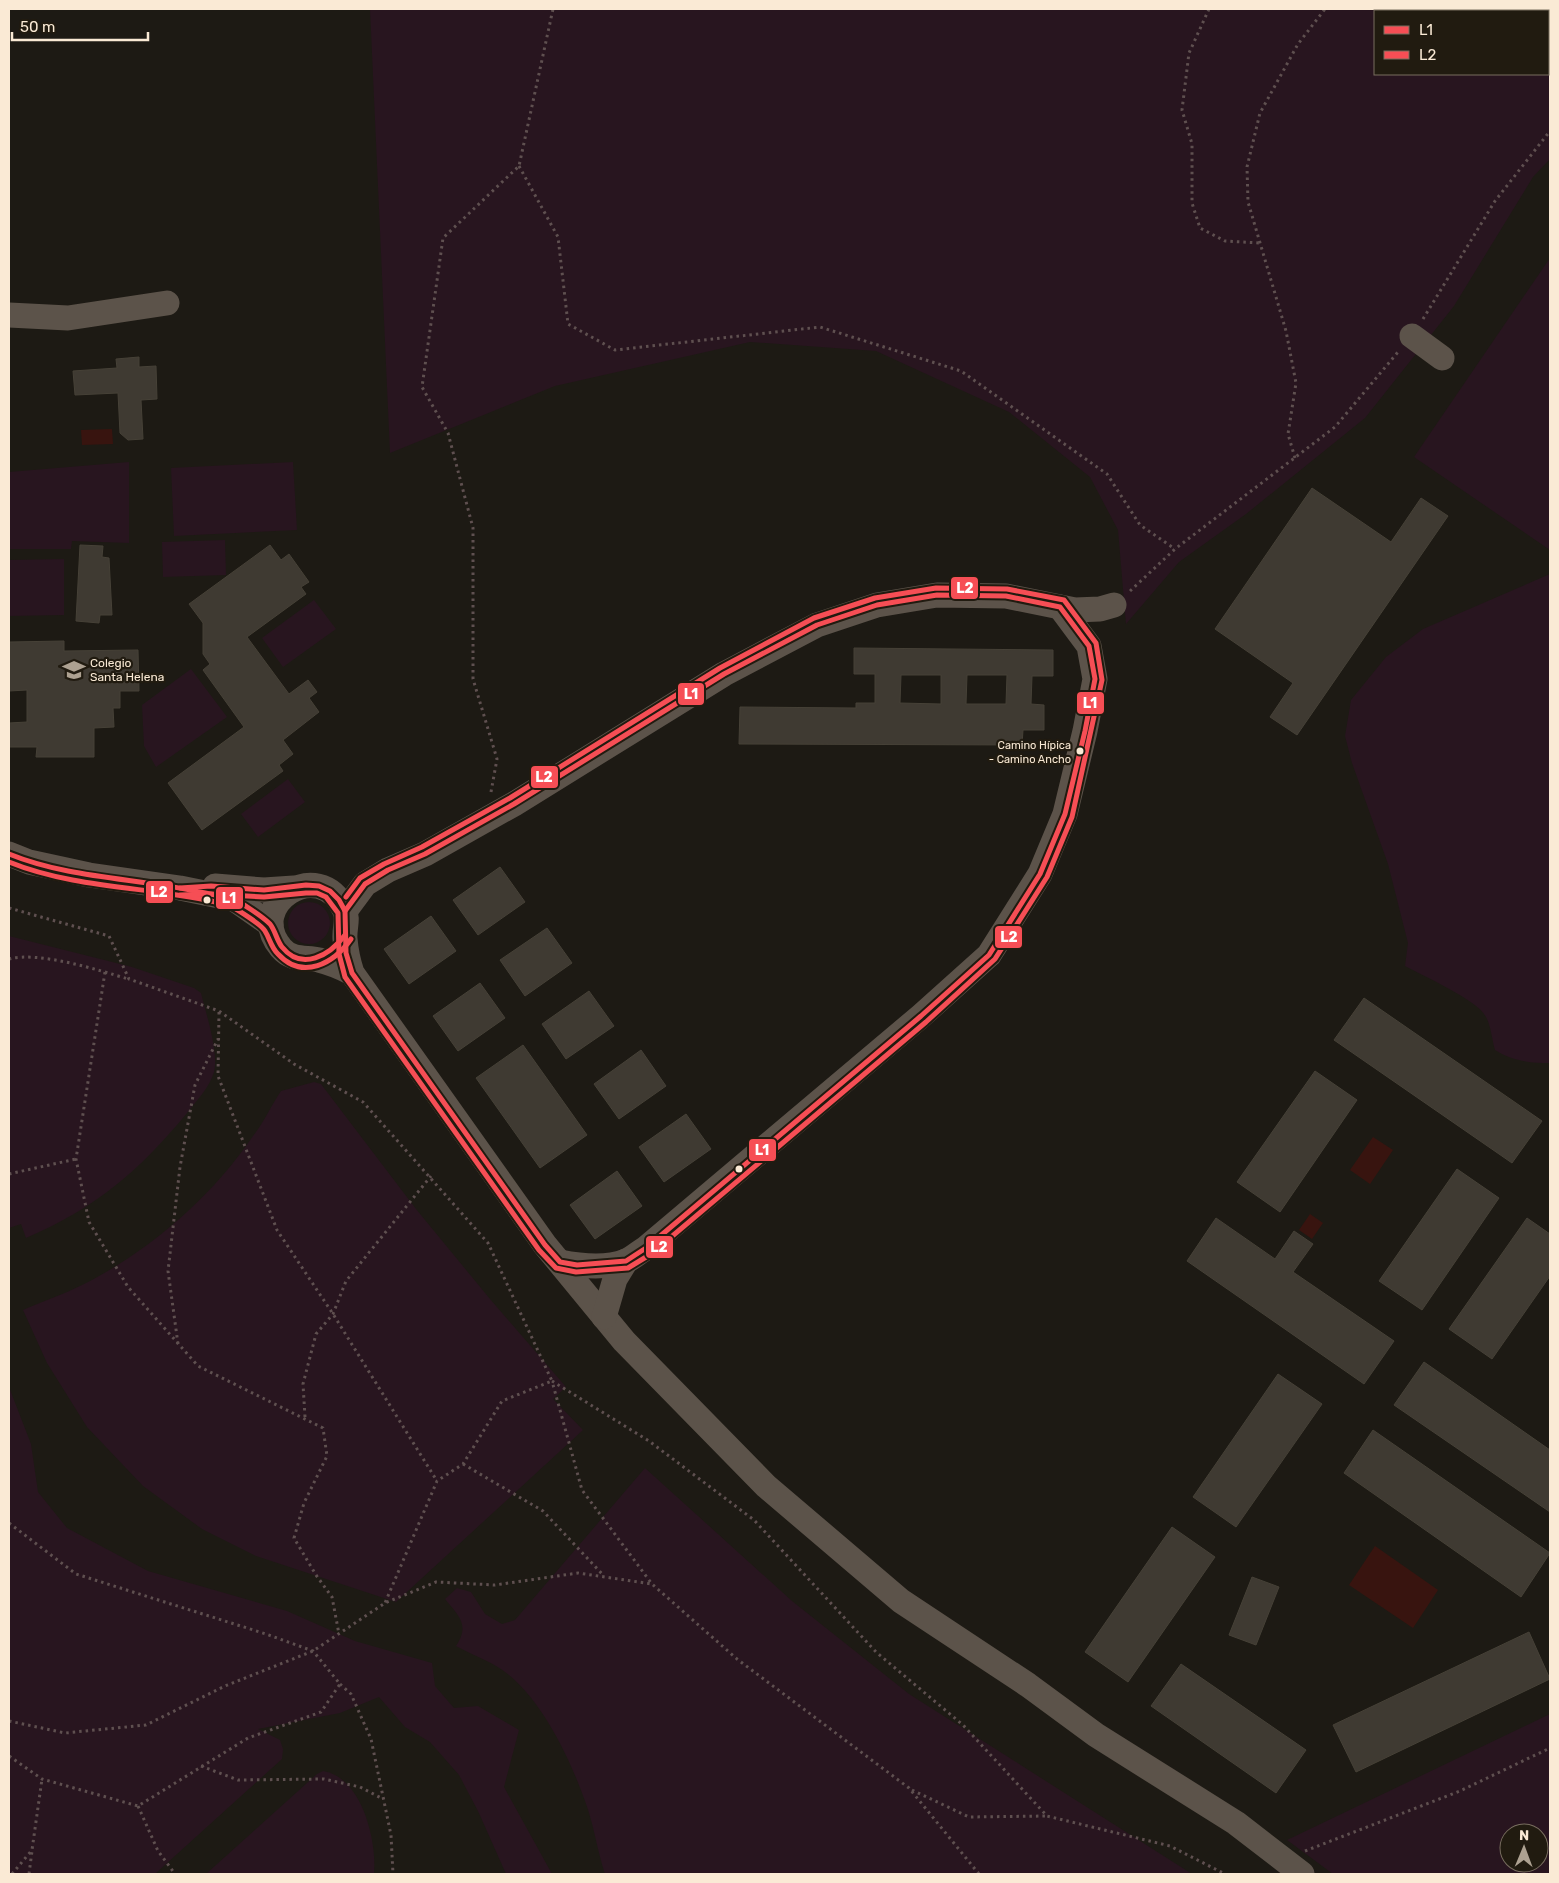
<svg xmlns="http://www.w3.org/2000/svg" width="1559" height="1883" font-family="Rubik,sans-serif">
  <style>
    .green { fill: #28151f; fill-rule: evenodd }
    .water { fill: #38140f }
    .building { fill: #3f3a32; stroke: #464137; fill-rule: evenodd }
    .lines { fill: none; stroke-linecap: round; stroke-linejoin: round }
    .path { stroke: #5f5050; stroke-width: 3; stroke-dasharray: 2.5 4; stroke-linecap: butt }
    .minor { stroke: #5c534a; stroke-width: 25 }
    .bus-1-casing { stroke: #211b10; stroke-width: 9 }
    .bus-2-casing { stroke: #211b10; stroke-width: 9 }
    .bus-1 { stroke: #f64e55; stroke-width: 5 }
    .bus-2 { stroke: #f64e55; stroke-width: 5 }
    .bus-dot { fill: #faead5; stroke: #211b10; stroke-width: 2 }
    .labels { text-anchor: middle; stroke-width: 4.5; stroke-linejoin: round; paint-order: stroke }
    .bus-label { font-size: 11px; fill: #faead5; stroke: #211b10; text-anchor: end }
    .poi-label { font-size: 12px; fill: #faead5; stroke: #211b10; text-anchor: start }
    .line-badge { stroke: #211b10; stroke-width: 2 }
    .badge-label { font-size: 14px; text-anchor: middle; font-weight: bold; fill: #fff }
  </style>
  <rect width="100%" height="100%" fill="#1d1a14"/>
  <g class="green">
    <path d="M370 9H1550V159L1533 177 1454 306 1365 418 1246 514 1179 562 1126 624 1118 530 1090 477 1009 412 876 351 750 342 555 386 390 453ZM1375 11H1548V74H1375Z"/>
    <path d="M1550 258V550L1414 457Z"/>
    <path d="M129 462V543L72 541 71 549H9V472Z"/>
    <path d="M293 462 297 530 174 536 171 468Z"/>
    <path d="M225 540 226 575 163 577 162 542Z"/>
    <path d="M64 559V615L9 616V560Z"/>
    <path d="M1550 574V1063C1530 1063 1512 1061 1495 1050 1492 1040 1491 1026 1486 1017 1478 1000 1423 976 1405 966L1408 943 1388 864 1352 763 1345 736 1351 700 1386 657 1423 629Z"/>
    <path d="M314 600 336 629 283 667 262 638Z"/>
    <path d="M191 669 227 717 156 767 144 746 142 705Z"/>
    <path d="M288 779 305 802 258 837 241 814Z"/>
    <circle cx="309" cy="923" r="21"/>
    <path d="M9 936 132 967 194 988 201 993C206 1014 219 1052 214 1072 210 1087 196 1101 187 1113 139 1171 96 1208 26 1238L21 1224 9 1228Z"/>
    <path d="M314 1082 321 1084 416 1209 490 1299 566 1387 553 1399 583 1430 396 1602 256 1556 202 1529 143 1486 87 1427 47 1363 23 1310C46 1300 70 1292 92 1280 155 1246 213 1195 253 1136 264 1122 271 1106 281 1091Z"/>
    <path d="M9 1387 31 1444 38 1492 67 1528 148 1571 287 1611 355 1641 432 1663 435 1686 454 1708 478 1706 519 1730 504 1787 552 1874H506L478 1811 459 1775 430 1742 405 1727 379 1697 340 1713 258 1729 280 1740 283 1749 282 1759 155 1874H9Z"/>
    <path d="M645 1468 792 1601 909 1694 1192 1874H605C597 1850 594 1825 585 1801 570 1759 544 1704 509 1675 494 1662 474 1656 456 1646 470 1625 459 1616 445 1599L457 1588 471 1592 485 1614 502 1624 515 1620Z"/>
    <path d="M1550 1714V1874H1333L1287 1840ZM1509 1833H1539V1863H1509Z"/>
    <path d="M323 1771C362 1777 377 1841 374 1874H206L317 1774Z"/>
  </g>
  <g class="water">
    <path d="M112 429 113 444 82 445 81 430Z"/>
    <path d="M1373 1137 1393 1150 1370 1184 1350 1170Z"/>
    <path d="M1310 1214 1323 1223 1312 1239 1299 1230Z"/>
    <path d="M1375 1546 1438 1590 1413 1628 1349 1585Z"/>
  </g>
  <g class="building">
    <path d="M139 357V367L156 366 157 399 141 400 143 439 128 440 120 433 118 393 75 395 73 371 117 368 116 359Z"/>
    <path d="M1312 488 1391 542 1421 498 1448 516 1297 735 1270 717 1293 683 1215 629Z"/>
    <path d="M80 545 103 546 102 557 109 558 112 615H100L99 623 76 621Z"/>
    <path d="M270 545 281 560 289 554 309 582 301 587 306 594 247 637 289 694 308 680 317 692 309 698 319 712 283 740 293 754 279 765 283 771 202 830 168 783 244 727 203 670 210 664 203 654V623L189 604Z"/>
    <path d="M64 641V651L138 650 139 691H120V708H113L114 727 94 728V757H36L37 747H9V723L27 722V690L9 691V642Z"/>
    <path d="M854 648 1053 650V676H1032L1031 704 1044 705V730H1023L1022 745 739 744 740 707 856 708V703H875V674H854ZM901 675H941V704L900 703ZM967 675H1007L1006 704H966Z"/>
    <path d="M500 867 525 902 478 935 453 900Z"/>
    <path d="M431 916 456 951 409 984 384 949Z"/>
    <path d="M547 928 572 963 525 996 500 960Z"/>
    <path d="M480 983 505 1018 458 1051 433 1016Z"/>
    <path d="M589 991 614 1026 566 1059 542 1024Z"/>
    <path d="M1364 998 1542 1121 1512 1163 1334 1040Z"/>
    <path d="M523 1045 587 1135 540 1168 476 1078Z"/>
    <path d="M641 1050 666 1086 619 1119 594 1084Z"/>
    <path d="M1315 1071 1357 1100 1280 1212 1237 1182Z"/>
    <path d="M686 1114 711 1149 664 1182 639 1147Z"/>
    <path d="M1457 1169 1499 1198 1422 1310 1379 1281Z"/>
    <path d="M617 1171 642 1206 595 1239 570 1205Z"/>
    <path d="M1216 1218 1275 1259 1294 1231 1313 1244 1293 1272 1394 1341 1364 1384 1187 1261Z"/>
    <path d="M1527 1218 1550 1234V1276L1492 1359 1449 1329Z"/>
    <path d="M1424 1362 1550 1450V1512L1394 1405Z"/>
    <path d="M1278 1374 1322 1404 1236 1527 1193 1497Z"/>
    <path d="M1373 1430 1550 1553 1521 1597 1344 1473Z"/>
    <path d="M1172 1527 1215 1557 1128 1682 1085 1652Z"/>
    <path d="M1252 1577 1279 1587 1256 1645 1229 1635Z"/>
    <path d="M1529 1632 1550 1679 1356 1772 1333 1725Z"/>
    <path d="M1181 1664 1306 1750 1276 1793 1151 1706Z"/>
  </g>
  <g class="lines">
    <g class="path">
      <path d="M1209 9 1189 53 1182 110 1192 144V203L1200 228 1225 241 1259 243"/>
      <path d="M519 166 558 237 568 324 615 350 820 327 961 371 1107 474 1140 525 1175 549"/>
      <path d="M1423 319 1495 201 1550 131"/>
      <path d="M1295 458 1288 434 1296 383 1286 331 1248 202 1247 167 1260 113 1298 44 1325 9"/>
      <path d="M1130 591 1175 549 1335 427 1398 352"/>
      <path d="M491 792 497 759 473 679V528L448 433 422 387 443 238 519 166 553 9"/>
      <path d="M9 908 109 936 129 979 219 1011 294 1064 363 1102 488 1243 552 1381 502 1401 463 1464 437 1481 385 1603"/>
      <path d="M9 959C38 951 99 970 128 979"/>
      <path d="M105 972 76 1159 89 1222 128 1287 198 1366 323 1428 327 1456 304 1503 294 1538 316 1575 332 1597 339 1634"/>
      <path d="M219 1012 218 1076 277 1230 333 1314 437 1481"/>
      <path d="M9 1174 76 1159"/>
      <path d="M178 1344 168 1271 180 1167 195 1085 218 1039"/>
      <path d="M305 1417 303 1384 316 1334 333 1314 346 1281 431 1176"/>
      <path d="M463 1464 543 1511 604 1576"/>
      <path d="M9 1523 76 1574 266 1634 313 1651 340 1684 321 1712 248 1738 138 1806 42 1779 9 1756"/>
      <path d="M340 1684 351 1694 371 1739 391 1835 393 1874"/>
      <path d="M9 1721 65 1733 146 1725 225 1686 313 1651 385 1603 436 1582 495 1585 578 1573 652 1584"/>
      <path d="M201 1766 238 1780 324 1779 360 1787 383 1799"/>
      <path d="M912 1790 969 1817 1047 1816"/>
      <path d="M138 1806 158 1851 175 1874"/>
      <path d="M1305 1851 1460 1791 1550 1748"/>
      <path d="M12 1874 32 1850 42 1779"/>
      <path d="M29 1874 32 1851"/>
      <path d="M979 1874 909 1788 737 1659 652 1584 582 1490 552 1381 649 1441 754 1520 876 1652 963 1725 1047 1816 1170 1846 1225 1874"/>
    </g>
    <g class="minor">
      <path d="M9 315 68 318 167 303"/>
      <path d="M1412 336 1442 358"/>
      <path d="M9 854 29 862 89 875 180 888 234 899 271 925"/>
      <path d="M215 886 264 890 294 888"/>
      <path d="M345 911 365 884 388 870 425 854 514 804 724 674 817 625 877 605 937 595 1006 596 1075 610 1100 609 1114 605"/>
      <path d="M352 973C341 967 331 963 319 960 305 957 292 961 281 948 244 905 319 855 344 909 349 919 344 928 345 939 346 951 348 961 352 973L545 1245 624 1341 766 1486 901 1601 1028 1685 1096 1735 1236 1823 1302 1874"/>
      <path d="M560 1262C580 1266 606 1269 626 1261 633 1258 639 1252 646 1248L921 1016 989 955 1040 874 1065 814 1085 731 1095 679 1089 646 1060 607"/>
      <path d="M604 1317 615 1279 626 1261"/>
    </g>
    <defs>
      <g id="bus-1">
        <path d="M937 595 1006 596 1060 607 1089 646 1095 679 1085 731 1065 814 1040 874 989 955 921 1016 646 1248 626 1261 577 1265 560 1262 545 1245 352 973 346 953 345 911 365 884 388 870 425 854 514 804 724 674 817 625 877 605Z"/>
        <path d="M9 854C68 878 133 878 195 891 207 894 220 895 232 899 240 901 264 918 270 924 275 930 277 941 282 947 302 972 330 955 345 935"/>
        <path d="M180 888 211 886 264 890 306 885 319 886 330 891 339 900 345 911"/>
      </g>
      <g id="bus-2">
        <path d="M9 862C58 882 113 886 165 893 181 896 217 900 232 907 238 910 262 925 265 931 270 939 271 947 278 954 303 981 334 963 351 939"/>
        <path d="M180 895 211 894 264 897 306 893H317L326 897 338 913 339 954 345 977 539 1250 556 1268 576 1272 628 1268 651 1254 926 1022 995 959 1047 877 1072 817 1102 680 1096 643 1064 600 1007 589 936 588 875 598 814 618 720 668 510 798 422 847 384 864 360 878 346 897"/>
      </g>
    </defs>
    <use href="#bus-1" class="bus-1-casing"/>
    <use href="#bus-2" class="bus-2-casing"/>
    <use href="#bus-1" class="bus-1"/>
    <use href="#bus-2" class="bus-2"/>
  </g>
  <defs>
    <symbol id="school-bare" viewBox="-9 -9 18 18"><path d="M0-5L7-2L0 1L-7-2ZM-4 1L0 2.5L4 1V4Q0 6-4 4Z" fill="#ada191" stroke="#211b10" stroke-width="2.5" paint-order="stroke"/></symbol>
  </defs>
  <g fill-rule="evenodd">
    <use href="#school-bare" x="58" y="654" width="32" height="32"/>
  </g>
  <g class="bus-dot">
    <circle cx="1080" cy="751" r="4.5"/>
    <circle cx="207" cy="900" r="4.5"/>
    <circle cx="739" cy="1169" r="4.5"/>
  </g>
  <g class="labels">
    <g class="bus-label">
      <text x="1071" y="749">Camino Hípica<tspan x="1071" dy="14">- Camino Ancho</tspan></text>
    </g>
    <g class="poi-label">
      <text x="90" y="667">Colegio<tspan x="90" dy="14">Santa Helena</tspan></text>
    </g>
  </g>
  <g class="line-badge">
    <rect x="950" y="576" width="29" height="24" rx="5" fill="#f64e55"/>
    <rect x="677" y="682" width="28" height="24" rx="5" fill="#f64e55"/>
    <rect x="1076" y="691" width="29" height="24" rx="5" fill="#f64e55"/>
    <rect x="530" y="765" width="29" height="24" rx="5" fill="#f64e55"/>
    <rect x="145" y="880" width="29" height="24" rx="5" fill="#f64e55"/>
    <rect x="215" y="886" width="29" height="24" rx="5" fill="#f64e55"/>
    <rect x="994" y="925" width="29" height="24" rx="5" fill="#f64e55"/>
    <rect x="748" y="1138" width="29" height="24" rx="5" fill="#f64e55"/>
    <rect x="645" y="1235" width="29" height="24" rx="5" fill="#f64e55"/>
  </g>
  <g class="badge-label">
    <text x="965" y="593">L2</text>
    <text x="691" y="699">L1</text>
    <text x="1090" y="708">L1</text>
    <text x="544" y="782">L2</text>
    <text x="159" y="897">L2</text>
    <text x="229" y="903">L1</text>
    <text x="1009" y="942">L2</text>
    <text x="762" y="1155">L1</text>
    <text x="659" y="1252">L2</text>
  </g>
  <rect width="1559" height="1883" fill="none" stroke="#faead5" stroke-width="20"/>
  <rect x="1374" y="10" width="175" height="65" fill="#211b10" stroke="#786e5f"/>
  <rect x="1384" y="26" width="25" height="8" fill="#f64e55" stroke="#786e5f"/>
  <text x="1419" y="35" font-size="15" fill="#faead5">L1</text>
  <rect x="1384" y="51" width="25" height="8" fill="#f64e55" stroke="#786e5f"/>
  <text x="1419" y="60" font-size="15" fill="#faead5">L2</text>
  <g transform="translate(1524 1848) rotate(1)"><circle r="24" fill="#211b10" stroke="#786e5f"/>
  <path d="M0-4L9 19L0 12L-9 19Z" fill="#ada191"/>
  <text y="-8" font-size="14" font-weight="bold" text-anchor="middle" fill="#faead5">N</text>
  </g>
  <path d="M12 32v8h136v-8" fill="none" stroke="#faead5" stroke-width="2.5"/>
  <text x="20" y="32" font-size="15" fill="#faead5" stroke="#211b10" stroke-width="4" paint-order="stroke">50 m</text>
</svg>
